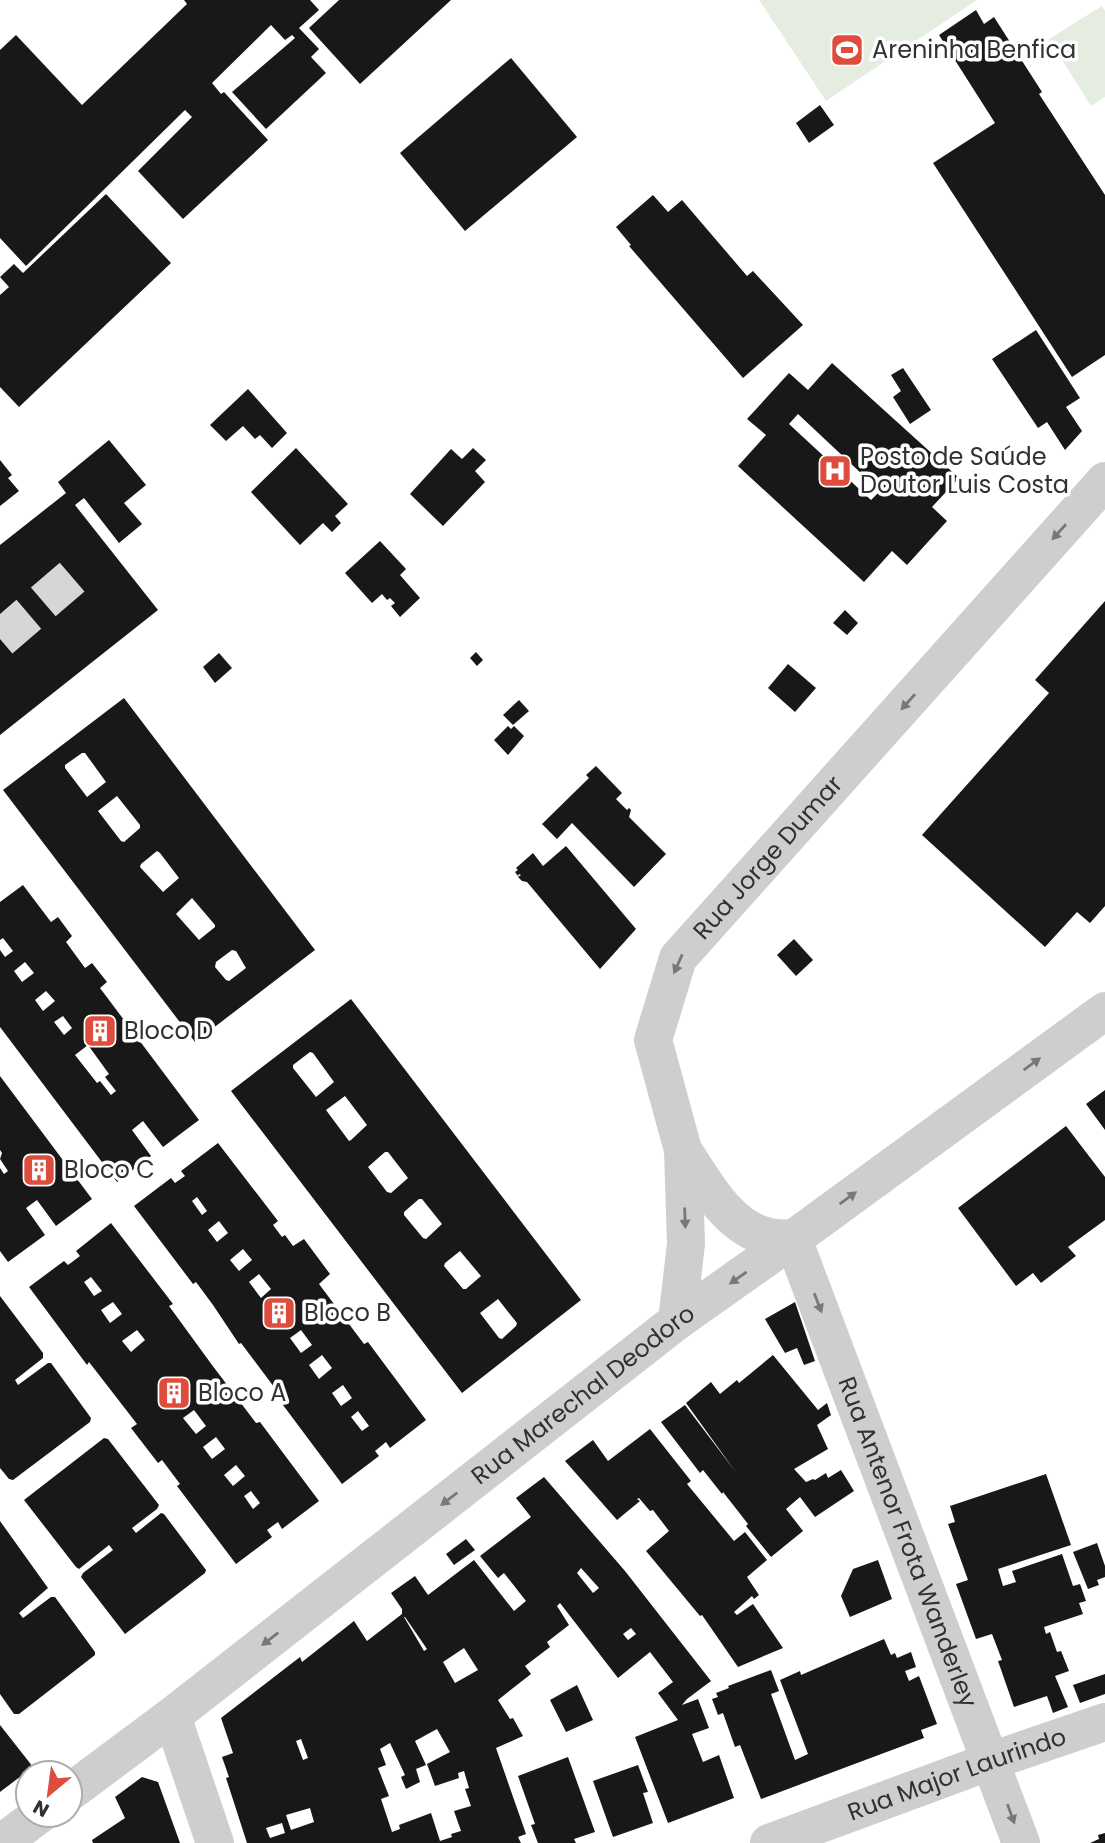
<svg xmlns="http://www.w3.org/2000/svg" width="1105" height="1843" font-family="Poppins,sans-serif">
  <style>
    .green { fill: #e4ede0 }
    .building { fill: #181818; fill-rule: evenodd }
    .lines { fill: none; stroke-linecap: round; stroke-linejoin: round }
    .minor-tunnel { stroke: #d6d6d6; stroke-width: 38; stroke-dasharray: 38 19; stroke-linecap: butt }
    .minor { stroke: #cecece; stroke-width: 38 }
    .oneway { fill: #787878 }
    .labels { text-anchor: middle; stroke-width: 7; stroke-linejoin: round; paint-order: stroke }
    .poi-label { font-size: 24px; fill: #313131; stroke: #fff; text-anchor: start }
    .street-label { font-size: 24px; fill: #313131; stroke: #fff }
  </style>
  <rect width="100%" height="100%" fill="#fff"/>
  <g class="green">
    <path d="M759 0H977L826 101Z"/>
    <path d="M1102 6 1105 11V97L1091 106 1049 39Z"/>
  </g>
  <g class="building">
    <path d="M184 0H310L319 10 299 28 319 49 311 57 326 73 266 129 232 92 295 38 292 35 285 40 271 25 212 83 221 94 224 92 268 140 183 219 138 171 192 117 185 110 26 266 0 238V50L16 35 82 105 187 4Z"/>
    <path d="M339 0H451L360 84 309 28Z"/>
    <path d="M976 10 984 24 994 17 1042 92 1039 94 1105 195V355L1072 377 933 163 995 123 939 35Z"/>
    <path d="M511 58 577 137 465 231 400 153Z"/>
    <path d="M820 105 834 125 809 143 796 123Z"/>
    <path d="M106 194 171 263 19 407 0 387V295L9 287 0 277 14 264 23 273Z"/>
    <path d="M653 195 668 212 682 200 747 276 753 271 803 325 743 378 629 246 631 245 616 227Z"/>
    <path d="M1036 330 1080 398 1066 407 1082 431 1065 450 1047 422 1038 428 992 359Z"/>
    <path d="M832 363 959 478 932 507 947 521 907 565 892 551 864 582 738 466 766 435 747 419 789 373 808 390ZM798 414 880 491 871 500 789 424Z"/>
    <path d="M903 368 931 410 910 424 893 397 901 391 891 375Z"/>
    <path d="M248 389 287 433 272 448 260 435 255 439 243 426 226 441 210 425Z"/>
    <path d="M109 440 146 485 124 503 142 524 119 543 84 498 75 505 158 610 0 735V545L66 493 58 482Z"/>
    <path d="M296 448 348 504 335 516 341 523 332 532 323 523 300 545 251 492Z"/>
    <path d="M473 448 486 460 475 471 485 482 443 526 410 494 451 449 462 459Z"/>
    <path d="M0 460 12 475 8 478 19 491 0 506Z"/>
    <path d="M380 541 406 569 400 575 420 598 400 617 391 606 395 603 390 598 387 600 382 594 372 603 345 573Z"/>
    <path d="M1105 601V906L1090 923 1077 912 1045 947 922 835 1049 693 1035 680Z"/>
    <path d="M845 610 858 623 847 635 833 623Z"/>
    <path d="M476 652 483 660 477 666 470 658Z"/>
    <path d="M219 653 232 668 215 683 203 667Z"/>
    <path d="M788 664 816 688 795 712 768 688Z"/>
    <path d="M124 698 315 950 195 1042 3 790ZM82 753H85L106 782 87 797 65 768V765ZM117 796 140 825V828L124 842 121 841 98 811ZM157 851 160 853 179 878 163 892 140 867 141 864ZM192 898 215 925V927L199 940 176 914ZM232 950 236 951 246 968 229 981 226 980 215 967 216 962Z"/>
    <path d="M519 700 529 711 513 725 503 715Z"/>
    <path d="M508 726 511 729 514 726 524 736 508 755 494 740Z"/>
    <path d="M596 766 622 793 616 799 627 810 629 808 631 810 629 817 666 854 634 887 572 823 557 839 542 824 589 778 586 775Z"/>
    <path d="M566 846 636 929 600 969 527 882 522 881 518 877 521 875 519 874 518 876 515 872 518 870 516 868 533 853 543 866Z"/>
    <path d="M23 885 51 922 58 917 72 936 66 942 85 968 92 963 107 982 100 988 199 1120 163 1147 143 1121 132 1130 151 1156 117 1182 0 1027V950L5 957 13 951 3 938 0 940V902ZM25 962 34 973 22 982 14 971ZM46 991 55 1001 43 1011 35 1000ZM63 1016 72 1028 64 1035 54 1022ZM88 1045 109 1074 105 1077 116 1091 111 1095 100 1081 97 1083 75 1055Z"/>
    <path d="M794 939 813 960 796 976 777 955Z"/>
    <path d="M351 999 581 1300 462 1393 231 1091ZM310 1052 313 1053 334 1082 316 1097 293 1068V1065ZM345 1096 367 1125 351 1140 349 1141 326 1110ZM385 1152H388L408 1178 391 1193 387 1192 368 1167ZM419 1199H422L442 1224 426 1239 423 1238 404 1215V1212ZM460 1251 481 1276 466 1289H463L444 1266 445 1263ZM498 1299 517 1323 516 1326 502 1339 499 1338 480 1313Z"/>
    <path d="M0 1076 92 1199 56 1226 37 1200 26 1208 45 1235 8 1262 0 1251V1168L4 1174 8 1171 0 1159 2 1153 0 1150Z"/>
    <path d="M1105 1090V1130L1086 1104Z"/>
    <path d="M1066 1126 1105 1177V1220L1068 1247 1076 1256 1041 1283 1033 1273 1016 1286 958 1208Z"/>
    <path d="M218 1143 278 1221 273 1225 282 1237 285 1235 293 1246 304 1239 330 1274 319 1284 364 1344 368 1342 426 1420 390 1448 386 1442 375 1451 379 1456 342 1484 283 1405 286 1403 241 1343 239 1344 213 1305 196 1282 193 1284 134 1206 171 1178 175 1183 185 1176 181 1171ZM197 1197 207 1211 202 1215 192 1201ZM219 1221 228 1233 217 1242 208 1230ZM243 1249 252 1260 239 1271 230 1260ZM259 1274 271 1289 261 1298 249 1282ZM301 1330 312 1345 301 1353 290 1338ZM322 1355 332 1368 319 1379 309 1365ZM343 1385 352 1398 341 1406 332 1393ZM358 1411 369 1426 362 1431 351 1417Z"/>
    <path d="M111 1223 173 1304 169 1306 212 1365 256 1423 260 1422 319 1501 282 1529 278 1522 267 1530 272 1537 236 1564 177 1486 180 1484 162 1460 158 1463 131 1428 137 1424 89 1362 87 1365 29 1287 64 1261 68 1265 80 1256 76 1251ZM91 1277 102 1291 94 1296 84 1282ZM113 1302 122 1314 110 1323 101 1310ZM137 1330 145 1340 131 1352 122 1341ZM194 1410 206 1426 196 1434 183 1418ZM216 1437 225 1449 212 1459 203 1447ZM236 1465 245 1476 233 1486 224 1475ZM251 1491 260 1503 253 1509 244 1496Z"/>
    <path d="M0 1296 43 1353V1358L15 1380 18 1385 48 1363H51L91 1418 90 1422 13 1480 9 1479 0 1468Z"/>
    <path d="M795 1302 815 1361 804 1365 797 1348 785 1353 765 1319Z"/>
    <path d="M773 1355 818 1410 827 1403 831 1415 817 1425 828 1449 794 1469 806 1482 813 1479 815 1480 826 1473 828 1478 841 1470 854 1491 815 1517 800 1497 786 1509 803 1531 771 1557 746 1526 748 1524 723 1492 722 1494 703 1470 700 1473 661 1422 685 1405 735 1471 686 1403 711 1382 720 1394 737 1380 739 1383Z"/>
    <path d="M650 1429 691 1481 687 1484 734 1541 745 1532 767 1560 747 1577 759 1595 754 1599 752 1596 734 1612 737 1615 753 1604 783 1648 738 1667 702 1615 700 1616 646 1551 669 1531 653 1510 650 1511 639 1498 637 1499 640 1501 617 1520 565 1461 593 1440 608 1461Z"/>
    <path d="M104 1438 108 1439 159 1505 157 1509 132 1528 136 1533 161 1513 164 1514 206 1570 205 1573 125 1634 81 1577 83 1573 113 1550 109 1545 79 1569 76 1567 24 1500Z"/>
    <path d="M1046 1474 1071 1545 998 1569 1003 1586 1016 1582 1012 1571 1062 1554 1073 1586 1080 1584 1086 1601 1079 1603 1083 1614 1044 1627 1046 1634 1050 1632 1057 1652 1061 1651 1069 1671 1055 1676 1068 1707 1053 1713 1047 1696 1014 1707 998 1661 1002 1660 992 1634 976 1639 956 1584 968 1580 948 1524 955 1522 950 1506Z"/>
    <path d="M544 1477 625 1571 711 1681 687 1699 682 1705 698 1699 709 1728 692 1734 703 1762 719 1755 734 1798 668 1823 635 1737 678 1720 658 1693 673 1682 650 1652 618 1678 560 1603 557 1606 569 1625 547 1642 550 1647 525 1666 531 1674 498 1700 510 1719 513 1718 523 1736 496 1748 526 1834 518 1837 521 1843H247L226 1778 229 1777 222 1757 233 1753 221 1718 300 1657 302 1662 354 1621 367 1641 402 1614V1609L391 1593 415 1576 428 1595 474 1560 514 1611 526 1601 504 1573 498 1578 480 1556 531 1517 516 1498ZM581 1568 599 1588 593 1593 577 1573ZM404 1617H405L427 1649 424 1651ZM631 1628 636 1634 628 1640 623 1634ZM464 1648 478 1670 455 1683 443 1662ZM437 1729 450 1752 427 1764 435 1786 459 1778 458 1773 464 1771 469 1788 465 1789 471 1806 454 1811 461 1831 451 1834 452 1837 440 1841 431 1813 399 1825 400 1829 392 1832 381 1799 389 1796 378 1768 386 1765 380 1749 390 1743 405 1775 401 1777 406 1789 420 1782 416 1769 426 1765 415 1741ZM301 1739 308 1758 303 1760 296 1741ZM310 1808 314 1822 291 1830 286 1815ZM282 1823 285 1833 270 1838 266 1828Z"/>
    <path d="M0 1521 48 1588 19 1613 23 1618 51 1597H55L95 1652V1655L19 1714H14L0 1694Z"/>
    <path d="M466 1539 475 1550 454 1565 446 1554Z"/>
    <path d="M1097 1543 1105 1566V1577L1097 1580 1099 1585 1088 1589 1073 1552Z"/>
    <path d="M878 1560 892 1599 850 1617 841 1596 853 1569Z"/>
    <path d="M884 1639 891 1655 895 1653 897 1658 911 1652 916 1667 905 1671 909 1681 919 1676 937 1724 921 1730 924 1738 761 1799 740 1745 735 1747 723 1713 718 1715 712 1699 718 1697 716 1693 729 1688 728 1686 771 1670 779 1691 771 1694 795 1760 808 1754 780 1680 800 1671 801 1675Z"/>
    <path d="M1105 1674V1694L1080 1703 1073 1685Z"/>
    <path d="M577 1685 593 1720 566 1732 550 1700Z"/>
    <path d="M0 1725 33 1767 0 1792Z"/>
    <path d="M568 1757 595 1832 574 1839 576 1843H538L531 1825 535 1824 518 1776Z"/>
    <path d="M638 1765 648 1792 643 1793 653 1823 613 1837 593 1781Z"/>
    <path d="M142 1777 158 1782 180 1843H93L92 1840 125 1818 115 1797Z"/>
    <path d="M1105 1833V1843H1090L1099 1839 1098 1835Z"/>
  </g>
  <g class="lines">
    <path class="minor-tunnel" d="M0 639 77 573"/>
    <g class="minor">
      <path d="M683 1150C703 1180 727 1227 766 1236 774 1239 785 1238 793 1239"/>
      <path id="s1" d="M793 1239 1021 1843"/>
      <path id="s2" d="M677 1321 686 1244 683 1150 653 1040 678 958 1105 481"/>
      <path d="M172 1716 215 1843"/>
      <path id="s3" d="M70 1792 172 1716 677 1321 793 1239 1105 1011"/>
      <path d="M1 1843 39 1815"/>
      <path id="s4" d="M769 1843 991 1761 1105 1722"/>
    </g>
  </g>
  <defs><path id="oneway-solid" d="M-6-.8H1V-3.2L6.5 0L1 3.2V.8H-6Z" transform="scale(1.75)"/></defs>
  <g class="oneway">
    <use href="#oneway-solid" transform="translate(1059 532) rotate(132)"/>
    <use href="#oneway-solid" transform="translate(908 702) rotate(132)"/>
    <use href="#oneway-solid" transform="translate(678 964) rotate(114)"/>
    <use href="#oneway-solid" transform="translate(1032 1064) rotate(-36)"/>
    <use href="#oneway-solid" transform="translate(848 1198) rotate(-36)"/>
    <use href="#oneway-solid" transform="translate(685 1218) rotate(88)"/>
    <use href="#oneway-solid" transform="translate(738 1278) rotate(145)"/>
    <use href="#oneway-solid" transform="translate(818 1303) rotate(69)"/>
    <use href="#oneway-solid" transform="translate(449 1499) rotate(142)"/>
    <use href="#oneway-solid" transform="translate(270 1639) rotate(142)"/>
    <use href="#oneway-solid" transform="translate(1011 1814) rotate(70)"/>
  </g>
  <defs>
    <symbol id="stadium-square" viewBox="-11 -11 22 22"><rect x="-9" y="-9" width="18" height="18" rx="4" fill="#dd4c3d" stroke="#fff"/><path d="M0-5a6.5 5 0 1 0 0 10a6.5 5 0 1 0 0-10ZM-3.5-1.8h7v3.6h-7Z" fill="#fff"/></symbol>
    <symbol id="hospital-square" viewBox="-11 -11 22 22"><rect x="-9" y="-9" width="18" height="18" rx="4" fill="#dd4c3d" stroke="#fff"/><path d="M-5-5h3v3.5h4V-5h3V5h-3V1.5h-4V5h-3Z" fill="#fff"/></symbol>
    <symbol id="building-square" viewBox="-11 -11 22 22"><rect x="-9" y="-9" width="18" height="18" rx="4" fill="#dd4c3d" stroke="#fff"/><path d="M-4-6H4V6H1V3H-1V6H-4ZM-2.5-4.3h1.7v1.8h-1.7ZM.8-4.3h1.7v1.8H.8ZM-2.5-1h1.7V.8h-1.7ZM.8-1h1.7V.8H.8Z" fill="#fff"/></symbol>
  </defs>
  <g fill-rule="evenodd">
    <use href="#stadium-square" x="828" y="31" width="38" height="38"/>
    <use href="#hospital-square" x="816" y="452" width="38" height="38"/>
    <use href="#building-square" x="81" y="1012" width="38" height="38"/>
    <use href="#building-square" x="20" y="1151" width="38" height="38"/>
    <use href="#building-square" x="260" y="1294" width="38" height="38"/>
    <use href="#building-square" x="155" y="1374" width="38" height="38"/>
  </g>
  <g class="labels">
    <g class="poi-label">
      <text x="872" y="58">Areninha Benfica</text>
      <text x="860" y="465">Posto de Saúde<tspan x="860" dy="28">Doutor Luis Costa</tspan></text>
      <text x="124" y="1039">Bloco D</text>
      <text x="64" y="1178">Bloco C</text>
      <text x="304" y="1321">Bloco B</text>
      <text x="198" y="1401">Bloco A</text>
    </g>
    <g class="street-label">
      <text dy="8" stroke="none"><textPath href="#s2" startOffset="506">Rua Jorge Dumar</textPath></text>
      <text dy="8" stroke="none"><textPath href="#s3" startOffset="649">Rua Marechal Deodoro</textPath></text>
      <text dy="8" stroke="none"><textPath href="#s1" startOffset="324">Rua Antenor Frota Wanderley</textPath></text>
      <text dy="8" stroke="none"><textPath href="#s4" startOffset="200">Rua Major Laurindo</textPath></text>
    </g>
  </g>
  <g transform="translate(49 1794) rotate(209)"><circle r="33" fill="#ffffff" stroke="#adadad" stroke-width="2"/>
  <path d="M0-5L12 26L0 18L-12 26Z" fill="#dd4c3d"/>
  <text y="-10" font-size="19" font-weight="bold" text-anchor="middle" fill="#313131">N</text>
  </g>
</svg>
